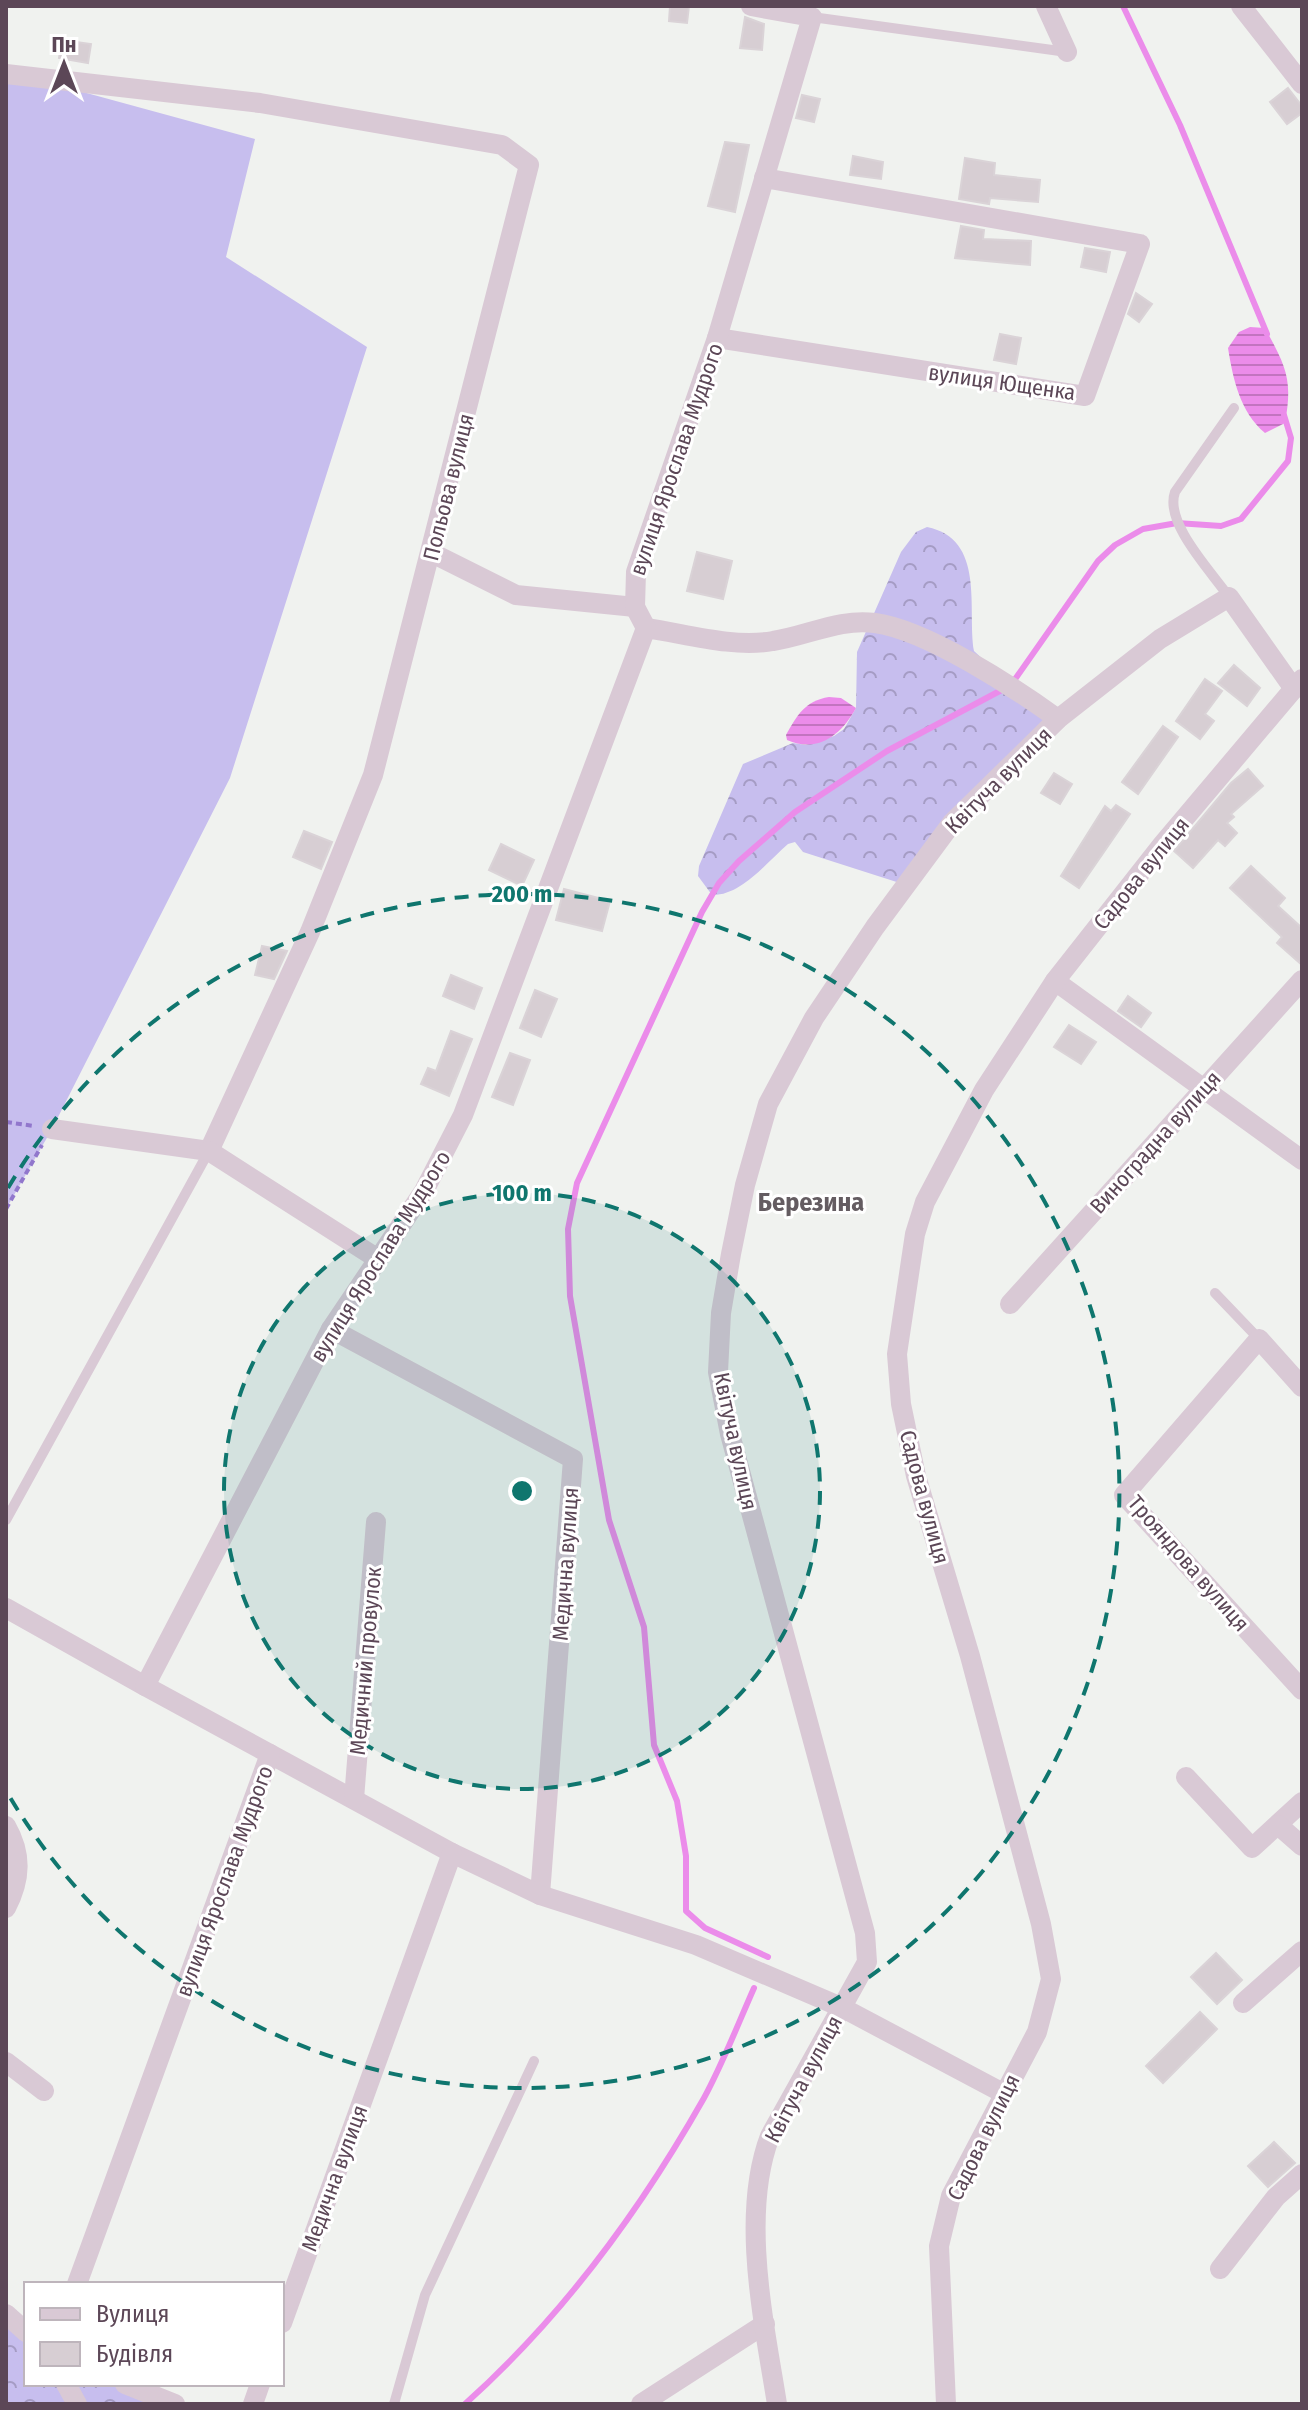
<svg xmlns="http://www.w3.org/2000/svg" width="1308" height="2410" font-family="'Fira Sans Condensed',sans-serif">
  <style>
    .grass { fill: #c7beee }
    .forest { fill: url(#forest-crowns) }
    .water { fill: url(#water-rules) }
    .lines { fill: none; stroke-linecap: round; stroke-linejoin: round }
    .stream { stroke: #eb8cea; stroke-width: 6 }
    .building { fill: #d7ced3; stroke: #dad3d7; stroke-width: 2 }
    .path { stroke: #9177cc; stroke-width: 4; stroke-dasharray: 6 4; stroke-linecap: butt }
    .lane { stroke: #d9c9d5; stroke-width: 10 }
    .street { stroke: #d9c9d5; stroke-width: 20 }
    .ring { fill: none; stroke: #0f766e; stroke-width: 4; stroke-dasharray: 14 10 }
    .labels { text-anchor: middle; stroke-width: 6; stroke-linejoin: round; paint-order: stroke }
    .street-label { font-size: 22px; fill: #5c4757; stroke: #fff }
    .quarter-label { font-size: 26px; font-weight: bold; fill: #645c61; stroke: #fff }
    .centre { fill: #0f766e; stroke: #fff; stroke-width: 4 }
    .ring-label { font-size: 24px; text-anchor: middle; font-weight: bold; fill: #0f766e; stroke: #fff; stroke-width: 6; stroke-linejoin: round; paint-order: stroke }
  </style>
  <defs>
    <pattern id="forest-crowns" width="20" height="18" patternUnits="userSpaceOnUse" patternTransform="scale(2)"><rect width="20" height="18" fill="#c7beee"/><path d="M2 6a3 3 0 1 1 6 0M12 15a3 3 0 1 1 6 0" fill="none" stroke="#a59cc4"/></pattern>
    <pattern id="water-rules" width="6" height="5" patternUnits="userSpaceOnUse" patternTransform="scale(2)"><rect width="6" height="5" fill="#eb8cea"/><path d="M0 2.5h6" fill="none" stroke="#c274c0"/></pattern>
  </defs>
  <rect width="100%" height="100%" fill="#f0f2ef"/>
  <path class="grass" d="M6 71 255 139 226 257 367 347 230 778 52 1129 6 1209Z"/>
  <g class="forest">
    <path d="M927 527C986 539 967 609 974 651L1011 685 1058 719 906 885 803 852 795 842 788 844C767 862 741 896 712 895L698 876 699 866 743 764 793 743 806 745 834 736 844 729 856 708 857 652 901 552 916 532Z"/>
    <path d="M6 2315 26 2332V2384H125L148 2393 144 2404H6Z"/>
  </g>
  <g class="water">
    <path d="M1250 327 1265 328C1286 367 1293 379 1285 423L1265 433C1240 412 1233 379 1228 348L1239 332Z"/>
    <path d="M829 697 841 698 856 708C842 734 818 754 787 740L786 735C797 715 805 701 829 697Z"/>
  </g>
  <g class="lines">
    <g class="stream">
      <path d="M1123 6 1180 125 1267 334"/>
      <path d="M768 1957 705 1928 686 1911V1856L677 1801 654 1745 644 1627 609 1520 570 1296 568 1229 577 1183 702 912 719 883 739 861 795 812 887 751 1011 685 1098 561 1115 545 1143 529 1177 523 1221 526 1241 519 1288 461 1291 438 1284 415"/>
      <path d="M465 2404C561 2318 640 2211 704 2098 723 2063 738 2024 754 1988"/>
    </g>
  </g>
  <g class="building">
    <path d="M670 6H689L687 23 669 21Z"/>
    <path d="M745 17 764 24 762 50 740 48Z"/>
    <path d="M62 40 91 44 88 63 59 58Z"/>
    <path d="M1288 88 1302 106V113L1287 124 1270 102Z"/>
    <path d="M802 95 820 99 814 122 796 118Z"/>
    <path d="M725 142 749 145 735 212 708 206Z"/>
    <path d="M853 156 883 162 881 179 850 175Z"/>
    <path d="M965 158 995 163 994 175 1040 180 1038 202 990 198 989 204 959 199Z"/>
    <path d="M961 226 984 230 983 239 1031 241 1030 265 955 258Z"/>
    <path d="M1085 248 1110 252 1106 272 1081 267Z"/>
    <path d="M1136 293 1152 304 1139 322 1128 314Z"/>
    <path d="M1000 334 1021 338 1016 364 994 360Z"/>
    <path d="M697 552 732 561 723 599 687 591Z"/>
    <path d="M1234 665 1260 688 1247 706 1218 683Z"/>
    <path d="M1205 679 1222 691 1205 714 1214 721 1200 739 1176 721Z"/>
    <path d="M1163 726 1178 737 1138 794 1122 782Z"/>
    <path d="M1248 769 1263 786 1231 814 1234 817 1227 823 1237 833 1225 846 1218 840 1193 868 1174 851 1231 783Z"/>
    <path d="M1054 773 1072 784 1060 804 1041 793Z"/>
    <path d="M1116 805 1130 814 1079 888 1061 876 1105 806 1111 811Z"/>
    <path d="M304 831 332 842 321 869 293 857Z"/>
    <path d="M501 844 534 860 522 886 489 870Z"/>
    <path d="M1251 866 1285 898 1278 906 1302 928V965L1277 943 1282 937 1230 888Z"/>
    <path d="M564 889 610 901 602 931 556 920Z"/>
    <path d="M262 946 287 951 274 979 255 975Z"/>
    <path d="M451 975 482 988 474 1009 443 996Z"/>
    <path d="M535 990 557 999 541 1037 520 1028Z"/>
    <path d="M1128 996 1151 1013 1141 1027 1118 1011Z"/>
    <path d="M1069 1025 1096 1042 1081 1064 1054 1047Z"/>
    <path d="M451 1031 472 1039 449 1096 421 1084 428 1068 436 1071Z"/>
    <path d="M510 1053 530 1060 513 1105 492 1097Z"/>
    <path d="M1216 1953 1242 1980 1217 2004 1191 1977Z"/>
    <path d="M1200 2012 1217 2029 1163 2083 1146 2066Z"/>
    <path d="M1274 2142 1295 2163 1268 2187 1248 2166Z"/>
  </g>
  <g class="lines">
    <g class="path">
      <path d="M6 1122 34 1126"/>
      <path d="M6 1209 42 1145"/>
    </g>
    <g class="lane">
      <path d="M812 17 1067 52"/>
      <path d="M1229 597C1211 571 1164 523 1175 492L1234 408"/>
      <path d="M1215 1293 1259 1339"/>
      <path d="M6 1520 209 1151"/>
      <path d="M394 2404 425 2295 534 2061"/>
    </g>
    <g class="street">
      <path d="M1046 6 1067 52"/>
      <path d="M1241 6 1302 84"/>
      <path d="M6 74 260 103 502 145 529 165 373 775 310 932 209 1151 52 1129"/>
      <path d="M717 338 1085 396 1140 244 764 178"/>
      <path d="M432 553 516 595 635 607"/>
      <path d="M646 628C687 634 732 648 773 641 807 636 840 618 875 623 927 630 1015 688 1058 719"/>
      <path d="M1055 981 1302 1160"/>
      <path d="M209 1151 378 1259"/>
      <path d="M1010 1304 1302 980"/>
      <path d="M331 1329 573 1459 540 1895"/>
      <path d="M1302 1387 1259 1339 1124 1495 1302 1690"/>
      <path d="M6 1608 145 1686"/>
      <path d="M270 1754 452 1853 540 1895 696 1945 841 2007 1003 2093"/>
      <path d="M1186 1777 1252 1848 1302 1802"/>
      <path d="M354 1799 376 1522"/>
      <path d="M1278 1825 1302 1846"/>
      <path d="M6 1826C22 1854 21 1879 6 1908"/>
      <path d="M1243 2003 1302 1951"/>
      <path d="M6 2062 44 2091"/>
      <path d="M1220 2269 1276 2197 1302 2174"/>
      <path d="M77 2284 270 1754 145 1686 331 1329 424 1191 463 1115 646 628 635 607 636 572 717 338 812 17 751 6"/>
      <path d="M6 2314 26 2332"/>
      <path d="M282 2323 452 1853"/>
      <path d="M66 2384 77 2404"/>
      <path d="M125 2384 175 2404"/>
      <path d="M253 2404 260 2384"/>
      <path d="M641 2404 765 2324"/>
      <path d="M777 2404C764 2322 740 2215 770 2136L867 1962 865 1933 730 1434 718 1372 721 1313 731 1254 745 1185 768 1104 814 1018 875 927 952 823 1058 719 1160 639 1229 597 1294 689"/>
      <path d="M946 2404 939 2246 951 2196 1037 2032 1051 1979 1041 1924 970 1656 916 1476 901 1404 897 1354 915 1234 925 1202 984 1090 1055 981 1162 845 1302 679"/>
    </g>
  </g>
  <circle cx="522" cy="1491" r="298" fill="#0f766e" fill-opacity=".12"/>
  <g class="ring">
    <circle cx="522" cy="1491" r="298"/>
    <path d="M8 1188A597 597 0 1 1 8 1794"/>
  </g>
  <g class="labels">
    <g class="street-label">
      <text transform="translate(1002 382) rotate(8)" y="8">вулиця Ющенка</text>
      <text transform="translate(676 459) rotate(-71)" y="8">вулиця Ярослава Мудрого</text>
      <text transform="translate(448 487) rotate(-76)" y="8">Польова вулиця</text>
      <text transform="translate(998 780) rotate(-45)" y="8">Квітуча вулиця</text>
      <text transform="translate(1141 873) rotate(-51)" y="8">Садова вулиця</text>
      <text transform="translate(1155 1142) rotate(-48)" y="8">Виноградна вулиця</text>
      <text transform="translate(380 1256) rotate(-58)" y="8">вулиця Ярослава Мудрого</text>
      <text transform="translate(736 1441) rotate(78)" y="8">Квітуча вулиця</text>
      <text transform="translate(925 1497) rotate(75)" y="8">Садова вулиця</text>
      <text transform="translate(1189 1563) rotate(49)" y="8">Трояндова вулиця</text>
      <text transform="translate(565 1564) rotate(-86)" y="8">Медична вулиця</text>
      <text transform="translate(365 1661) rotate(-85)" y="8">Медичний провулок</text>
      <text transform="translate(224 1881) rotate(-70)" y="8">вулиця Ярослава Мудрого</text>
      <text transform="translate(803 2079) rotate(-62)" y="8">Квітуча вулиця</text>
      <text transform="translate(983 2137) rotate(-64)" y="8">Садова вулиця</text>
      <text transform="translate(334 2178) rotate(-70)" y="8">Медична вулиця</text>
    </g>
    <g class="quarter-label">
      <text x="811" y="1211">Березина</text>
    </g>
  </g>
  <circle cx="522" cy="1491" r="12" class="centre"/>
  <g class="ring-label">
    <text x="522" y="902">200 m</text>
    <text x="522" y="1201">100 m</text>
  </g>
  <rect width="1308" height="2410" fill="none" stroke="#5c4757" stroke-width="16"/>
  <rect x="24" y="2282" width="260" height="104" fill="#ffffff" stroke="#beb5bc" stroke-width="2"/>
  <rect x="40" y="2308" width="40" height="12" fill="#d9c9d5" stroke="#beb5bc" stroke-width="2"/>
  <text x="96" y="2322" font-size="24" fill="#5c4757">Вулиця</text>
  <rect x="40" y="2342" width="40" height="24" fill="#d7ced3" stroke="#beb5bc" stroke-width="2"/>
  <text x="96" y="2362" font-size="24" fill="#5c4757">Будівля</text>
  <g transform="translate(64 64)" stroke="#ffffff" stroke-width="6" paint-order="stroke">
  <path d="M0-6L14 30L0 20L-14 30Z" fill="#5c4757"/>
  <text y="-12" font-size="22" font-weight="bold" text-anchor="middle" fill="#5c4757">Пн</text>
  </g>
</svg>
